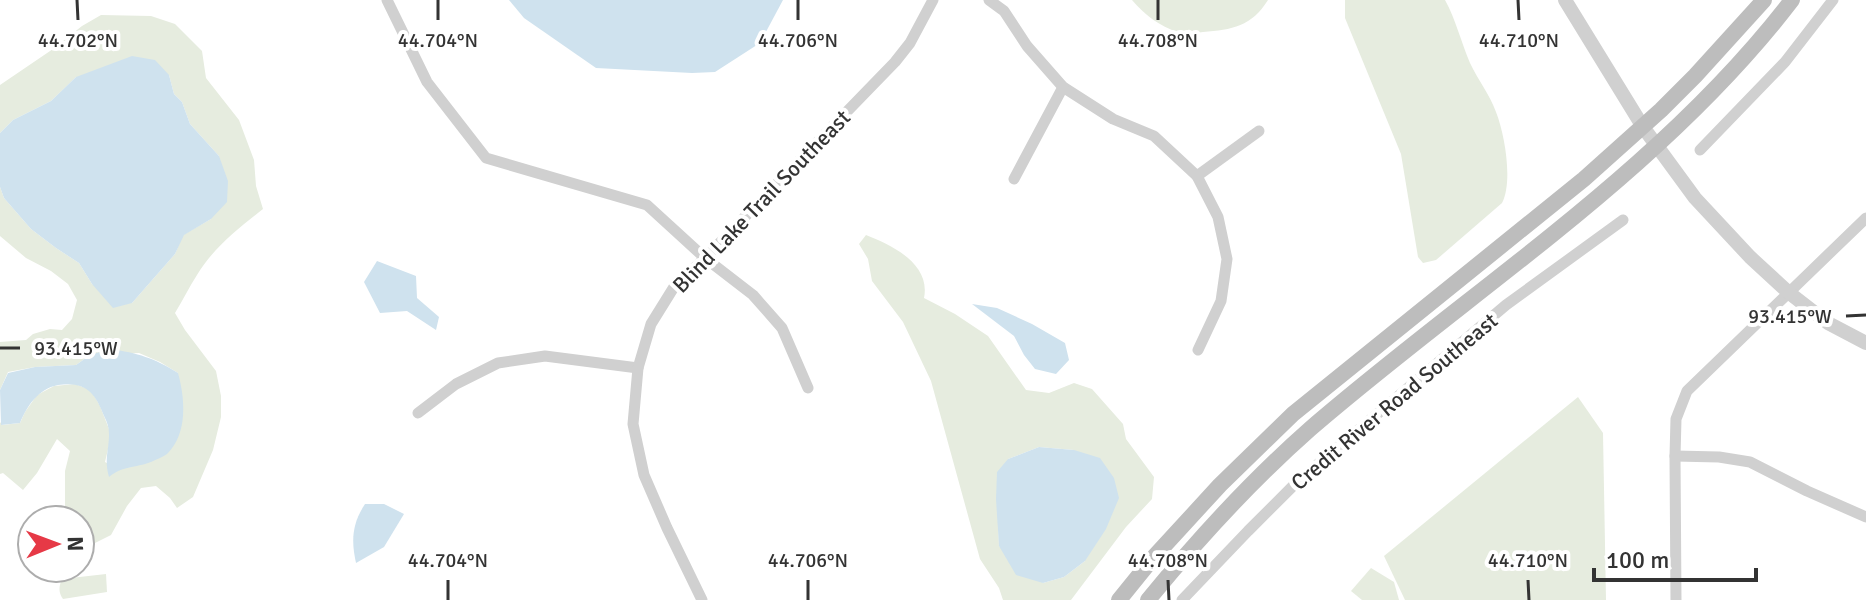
<svg xmlns="http://www.w3.org/2000/svg" width="1866" height="600" font-family="Signika,sans-serif">
  <style>
    .green { fill: #e6ecdf; fill-rule: evenodd }
    .water { fill: #cfe2ee }
    .lines { fill: none; stroke-linecap: round; stroke-linejoin: round }
    .minor { stroke: #d0d0d0; stroke-width: 11 }
    .tertiary { stroke: #d0d0d0; stroke-width: 14 }
    .secondary { stroke: #bdbdbd; stroke-width: 16 }
    .ticks { fill: none; stroke: #333; stroke-width: 3 }
    .labels { text-anchor: middle; stroke-width: 8; stroke-linejoin: round; paint-order: stroke }
    .street-label { font-size: 22px; fill: #333; stroke: #fff }
    .ticks-label { font-size: 20px; text-anchor: middle; fill: #333; stroke: #fff; stroke-width: 8; stroke-linejoin: round; paint-order: stroke }
  </style>
  <rect width="100%" height="100%" fill="#fff"/>
  <g class="green">
    <path d="M1132 0H1268C1252 26 1232 30 1203 32 1195 33 1186 35 1178 32 1160 27 1144 14 1132 0Z"/>
    <path d="M1345 0H1445C1456 20 1461 42 1470 63 1478 80 1490 95 1496 112 1505 135 1513 182 1502 203L1436 260 1423 263 1418 257 1401 154 1345 18Z"/>
    <path d="M101 15 151 16 175 24 202 51 206 78 239 120 254 160 256 186 263 209C239 228 213 248 197 275 189 287 183 300 175 313L185 330 216 371 221 396V417L213 450 193 497 177 508 170 498 156 486 141 488 127 506 111 535 89 546 80 545V520H65V471L70 451 57 439 37 473 23 490 3 473 0 474V422L2 425 20 423 25 412 37 395 54 386 75 384 91 390 100 406 109 429V445L105 462 118 469 131 467 178 373 160 362 139 353 90 355 76 365 35 367 8 372 0 390V342L26 340 33 334 50 329 62 330 72 319 77 300 68 284 51 271 26 258 0 236V187L4 198 31 229 56 248 79 263 92 284 132 303 175 254 183 235 211 219 219 156 190 124 182 102 174 94 169 75 76 77 51 101 13 120 0 133V85L53 49 82 26Z"/>
    <path d="M866 235C892 245 931 264 924 298L955 314 988 336 1026 390 1049 393 1074 383 1092 389 1123 424 1126 439 1154 477 1152 499 1126 527 1071 600H1003L999 588 980 559 931 381 903 322 872 281 868 259 859 244ZM1039 447 1074 450 1085 561 1064 577 1043 583 999 546 998 518 1008 459Z"/>
    <path d="M1578 397 1603 433 1606 600H1405L1384 556Z"/>
    <path d="M1371 568 1394 582 1399 600H1362L1351 591Z"/>
    <path d="M106 574 107 592 63 599C58 592 59 586 62 579Z"/>
  </g>
  <g class="water">
    <path d="M509 0H783L760 43 715 72 692 73 596 68 524 18Z"/>
    <path d="M132 56 155 60 169 75 174 94 182 102 190 124 219 156 228 181 227 202 211 219 184 235 175 254 132 303 113 308 92 284 79 263 56 248 31 229 4 198 0 187V133L13 120 51 101 76 77Z"/>
    <path d="M377 261 416 276 417 298 439 317 436 330 407 311 380 313 364 282Z"/>
    <path d="M972 304 997 308 1032 324 1065 343 1069 360 1056 374 1035 369 1024 355 1014 336Z"/>
    <path d="M110 349C138 353 154 358 178 373 185 398 188 433 168 453 164 457 155 460 151 462 135 468 122 466 109 477 104 458 109 451 109 434 109 427 107 422 104 416 95 392 85 381 58 385 38 389 27 406 20 423L1 425 0 390 8 373 35 367 76 365 90 355Z"/>
    <path d="M1039 447 1074 450 1100 458 1114 478 1119 498 1106 529 1085 561 1064 577 1043 583 1016 575 999 546 996 499 997 472 1008 459Z"/>
    <path d="M365 504H384L404 514 384 547 356 563C351 540 352 524 365 504Z"/>
  </g>
  <g class="lines">
    <g class="minor">
      <path d="M387 0 427 82 486 158 647 205 705 258 753 295 782 328 808 388"/>
      <path d="M989 0 1004 11 1027 46 1063 87 1113 119 1154 136 1197 176 1218 217 1227 259 1221 301 1198 350"/>
      <path d="M1700 150 1785 62 1833 0"/>
      <path d="M1197 176 1259 131"/>
      <path d="M1014 179 1063 87"/>
      <path d="M418 413 456 384 498 363 545 356 638 368"/>
      <path d="M1675 456 1719 457 1750 462 1807 491 1866 517"/>
      <path d="M702 600 667 528 644 475 633 424 638 368 651 324 674 287 705 258 895 62 910 43 933 0"/>
      <path d="M1182 600 1248 531 1298 481 1506 305 1623 220"/>
      <path d="M1676 600 1675 456 1676 419 1687 391 1866 218"/>
    </g>
    <path class="tertiary" d="M1565 0 1643 127 1695 198 1750 257 1788 292 1828 323 1866 343"/>
    <g class="secondary">
      <path d="M1119 600 1153 558 1220 485 1293 414 1584 179 1661 110 1695 76 1764 0"/>
      <path d="M1148 600C1198 539 1251 481 1310 429 1472 289 1660 172 1792 0"/>
    </g>
  </g>
  <path class="ticks" d="M77 0 78 20M438 0V20M798 0V20M1158 0V20M1518 0 1519 20M1846 316 1866 315M0 348H20M448 580V600M808 580V600M1168 580 1169 600M1528 580 1529 600"/>
  <g class="labels">
    <g class="street-label">
      <text transform="translate(761 201) rotate(-46)" y="8">Blind Lake Trail Southeast</text>
      <text transform="translate(1394 401) rotate(-40)" y="8">Credit River Road Southeast</text>
    </g>
  </g>
  <g class="ticks-label">
    <text x="78" y="47">44.702°N</text>
    <text x="438" y="47">44.704°N</text>
    <text x="798" y="47">44.706°N</text>
    <text x="1158" y="47">44.708°N</text>
    <text x="1519" y="47">44.710°N</text>
    <text x="1790" y="323">93.415°W</text>
    <text x="76" y="355">93.415°W</text>
    <text x="448" y="567">44.704°N</text>
    <text x="808" y="567">44.706°N</text>
    <text x="1168" y="567">44.708°N</text>
    <text x="1528" y="567">44.710°N</text>
  </g>
  <g transform="translate(56 544) rotate(89)"><circle r="38" fill="#ffffff" stroke="#adadad" stroke-width="2"/>
  <path d="M0-6L14 30L0 20L-14 30Z" fill="#e63946"/>
  <text y="-12" font-size="22" font-weight="bold" text-anchor="middle" fill="#333333">N</text>
  </g>
  <path d="M1594 568v12h162v-12" fill="none" stroke="#333333" stroke-width="4"/>
  <text x="1606" y="568" font-size="24" fill="#333333" stroke="#ffffff" stroke-width="6" paint-order="stroke">100 m</text>
</svg>
